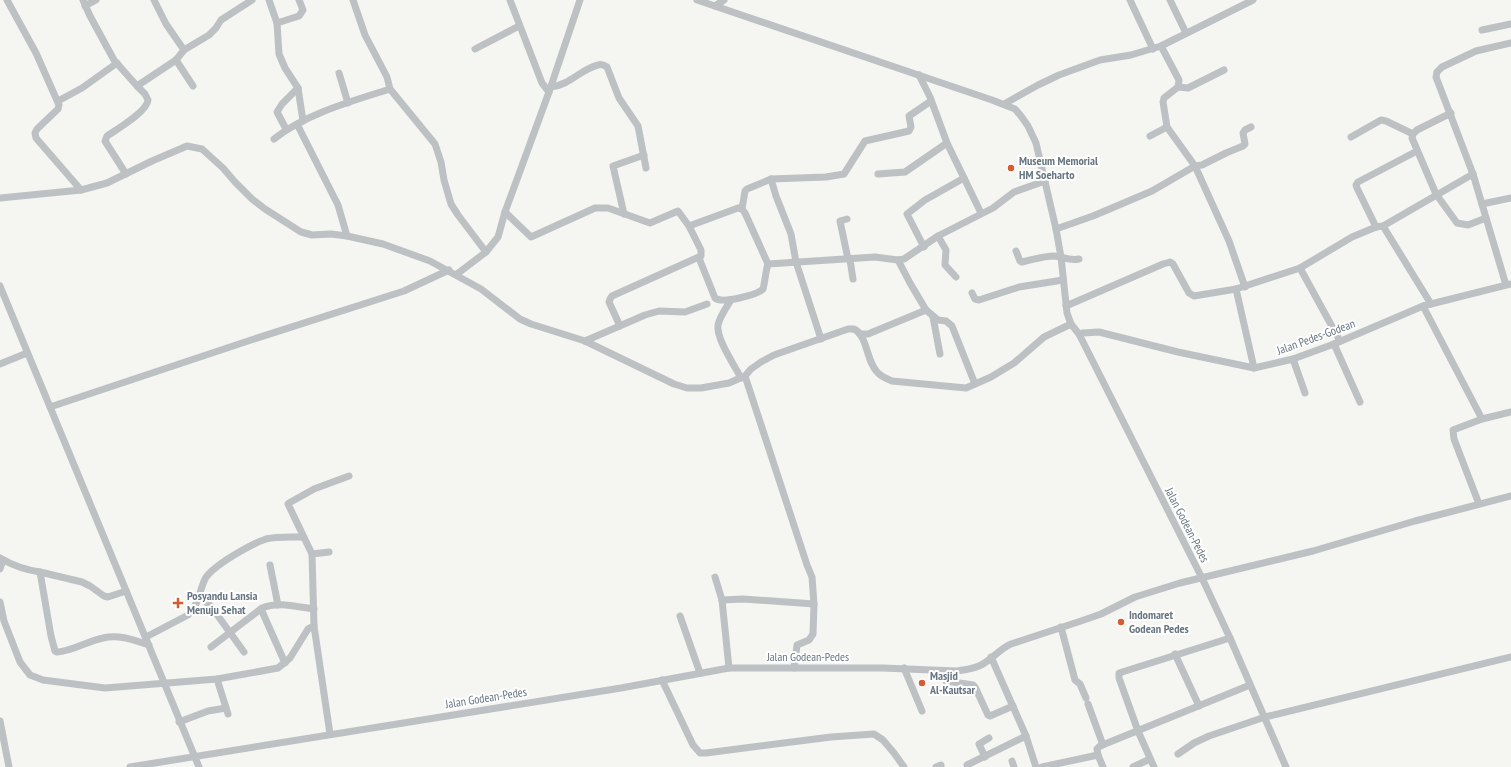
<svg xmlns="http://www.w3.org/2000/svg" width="1511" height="767" font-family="'PT Sans Narrow',sans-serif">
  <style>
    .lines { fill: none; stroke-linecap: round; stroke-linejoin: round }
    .minor { stroke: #bdc1c4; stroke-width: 7 }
    .poi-dot { fill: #d55c32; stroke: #fff; stroke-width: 1.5 }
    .labels { text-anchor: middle; stroke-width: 4; stroke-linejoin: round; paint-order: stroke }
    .poi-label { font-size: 12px; font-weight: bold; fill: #677581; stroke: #fff; text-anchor: start }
    .street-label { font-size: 12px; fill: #677581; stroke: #fff }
  </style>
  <rect width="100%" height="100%" fill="#f5f5f2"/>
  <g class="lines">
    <g class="minor">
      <path d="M7 0 36 53 59 105 58 109 37 129 35 133 36 138 81 190"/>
      <path d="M83 0 90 16 114 60 137 86 145 94 148 100C147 112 117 129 107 136L105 141 126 174"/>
      <path d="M154 0 166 24 184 50 209 35 216 28 221 20 252 0"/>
      <path d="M269 0 277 23 279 54 285 68 298 88 303 121"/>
      <path d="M353 0 365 35 387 77 390 89 435 144 441 162 444 180 451 204 458 215 486 252"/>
      <path d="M510 0 542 83 549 92"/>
      <path d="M697 0 992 100 1015 109 1021 116 1028 126 1036 143 1056 229 1061 257 1067 313 1071 324 1079 334 1202 578 1230 638 1286 767"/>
      <path d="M1130 0 1153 49"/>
      <path d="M1170 0 1186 33"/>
      <path d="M85 6 96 0"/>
      <path d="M715 6 724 0"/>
      <path d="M277 23 299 16 303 10 299 0"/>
      <path d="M1482 30 1511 24"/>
      <path d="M1161 46 1179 80 1178 87 1164 98 1163 102 1167 127 1195 166 1229 241 1245 287"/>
      <path d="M475 49 519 26"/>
      <path d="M176 60 193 86"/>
      <path d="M339 73 348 103"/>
      <path d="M919 75 930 97 947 143 981 213"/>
      <path d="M137 86 176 60 184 50"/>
      <path d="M551 87C570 85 581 69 598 65 601 64 604 65 607 67L619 98 638 126 646 168"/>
      <path d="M1178 87 1188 88 1224 70"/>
      <path d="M58 101 82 88 117 63"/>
      <path d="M1004 104 1038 85 1059 75 1100 60 1131 55 1161 46 1253 0"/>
      <path d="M1451 113 1417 130 1413 134 1412 138 1436 194 1457 223 1468 225 1486 218"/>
      <path d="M297 124 338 205 347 236"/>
      <path d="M286 129 277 112 282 104 298 88"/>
      <path d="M1150 136 1167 127"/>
      <path d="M1351 137 1381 120 1386 121 1413 134"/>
      <path d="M274 139C305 114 352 101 390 89"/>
      <path d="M878 174 905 172 947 143"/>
      <path d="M771 179 826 177 844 174 865 141 909 131 911 127 909 116 931 101"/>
      <path d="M0 198 81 190 107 183 152 161 187 146 202 149 223 168 235 182 252 199 265 209 301 232 312 235 331 234 347 236 383 244 430 261 481 289 520 319 531 324 585 341 674 384 687 388H701L729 383 745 376 751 369 761 362 774 355 848 329H854C868 336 866 362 878 373 882 377 887 379 892 381L966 388 991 377 1014 363 1044 337 1071 324"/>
      <path d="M1482 204 1511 198"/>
      <path d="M742 209 745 191 747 189 771 179 776 196 791 234 796 262 821 339"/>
      <path d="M505 212 531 237 595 208H608L650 223 678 211 689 226 738 208 742 209 745 213 768 264"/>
      <path d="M624 214 613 166 644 155"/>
      <path d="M847 219 840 221 848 259"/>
      <path d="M1383 226 1431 304"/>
      <path d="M1376 227 1357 188 1356 185 1358 182 1417 151"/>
      <path d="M1056 229 1093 216 1152 191 1195 166 1202 165 1226 153 1243 146 1245 144 1243 133 1245 130 1251 127"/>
      <path d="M938 236 946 250 945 265 956 277"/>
      <path d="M924 247 907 214 925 200 964 178"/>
      <path d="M1016 251 1020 261 1022 262C1033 260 1042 256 1054 256 1063 257 1070 261 1079 259"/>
      <path d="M699 258 715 298C722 304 757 295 763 289 764 287 766 269 768 264L875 257 898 260 904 259 938 236 993 208 1014 192 1045 181"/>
      <path d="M850 260 853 279"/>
      <path d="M898 260 910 283 926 310 938 320 946 321 952 326 975 384"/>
      <path d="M1300 268 1340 341"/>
      <path d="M457 274 486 252 498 237 505 212 549 92 580 0"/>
      <path d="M1506 285 1473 174 1436 77 1437 72 1442 67 1476 51 1511 43"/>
      <path d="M0 286 199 767"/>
      <path d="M972 293 975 299 979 300 1019 287 1063 280"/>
      <path d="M731 300C726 308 720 316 718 325 716 339 735 366 741 378"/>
      <path d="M1066 306 1163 264 1170 262 1173 264 1189 293 1194 296 1236 289"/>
      <path d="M1423 306 1482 419"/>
      <path d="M933 317 940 354"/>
      <path d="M620 326 609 302 610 299 612 296 701 256V250L689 226"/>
      <path d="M860 334H868L926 310"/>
      <path d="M1079 334 1083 333 1099 332 1178 352 1254 368 1293 359 1334 344 1423 306 1511 284"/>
      <path d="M585 341 645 315 659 311 685 312 707 304"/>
      <path d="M1334 344 1360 402"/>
      <path d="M1293 359 1305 393"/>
      <path d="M0 364 27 353"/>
      <path d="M1254 368 1236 289 1300 268 1352 237 1376 227 1383 226 1473 174"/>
      <path d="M745 376 807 565 812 577 814 604 813 634 809 640 797 645 794 668"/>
      <path d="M50 407 251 340 404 291 449 270"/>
      <path d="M1479 504 1454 439 1453 430 1482 419 1511 412"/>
      <path d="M312 554 329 552"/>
      <path d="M0 558C12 565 26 570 40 572L51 636 55 651 57 652C73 651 87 641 103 638 119 634 134 640 149 645"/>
      <path d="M270 565 278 605"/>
      <path d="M0 569 3 560"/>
      <path d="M40 572 82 582 90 586 104 596 108 597 126 591"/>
      <path d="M715 577 722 600 729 668"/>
      <path d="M200 595 213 609 244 652"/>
      <path d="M722 600 743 599 814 604"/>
      <path d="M0 602 4 621 20 662 30 675 43 680 105 688 217 679 278 668 290 658 308 629 314 626 312 554 288 504 289 503 314 489 349 476"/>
      <path d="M261 609 285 663"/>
      <path d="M680 616 700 673"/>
      <path d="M314 626 330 734"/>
      <path d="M1061 627 1075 680 1080 684 1086 698"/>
      <path d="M146 637 188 615C199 604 199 592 205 579 212 566 251 544 266 539 277 536 291 537 303 537"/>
      <path d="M211 647 262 608C278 601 297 607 314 609"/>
      <path d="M1175 654 1199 706"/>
      <path d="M991 657 1026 736 1036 767"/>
      <path d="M904 668 922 711"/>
      <path d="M943 671 944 678 946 681 973 685 975 687 988 715 990 716 1013 706"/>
      <path d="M217 679 228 714"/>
      <path d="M662 680 693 745 700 753H706L831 737 874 734 883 740 894 753 904 767"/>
      <path d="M1088 704 1103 745"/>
      <path d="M0 721 9 767"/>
      <path d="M179 722 208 711 226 708"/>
      <path d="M1178 754 1194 743 1209 736 1265 717 1511 657"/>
      <path d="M1098 755 1103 767"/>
      <path d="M985 757 979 744 989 738"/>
      <path d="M1012 761 1014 767"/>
      <path d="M967 765 1026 736"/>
      <path d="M130 767 621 688 729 668H882L957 671C964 670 972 669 979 666 991 661 999 649 1011 644L1081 621 1101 614 1135 597 1180 583 1313 551 1415 521 1511 496"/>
      <path d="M936 767 941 765"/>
      <path d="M1042 767 1098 755 1097 749 1100 746 1250 685"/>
      <path d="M1133 767 1150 759"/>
      <path d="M1154 767 1138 731 1119 678V673L1230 638"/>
    </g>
  </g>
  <g class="poi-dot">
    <circle cx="1011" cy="168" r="4"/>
    <path d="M176 597h4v4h4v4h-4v4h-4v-4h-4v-4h4z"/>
    <circle cx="1121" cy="622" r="4"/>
    <circle cx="922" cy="683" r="4"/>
  </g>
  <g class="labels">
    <g class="poi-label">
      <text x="1019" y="165">Museum Memorial<tspan x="1019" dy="14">HM Soeharto</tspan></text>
      <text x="187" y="600">Posyandu Lansia<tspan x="187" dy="14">Menuju Sehat</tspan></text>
      <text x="1129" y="619">Indomaret<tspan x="1129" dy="14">Godean Pedes</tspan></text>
      <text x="930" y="680">Masjid<tspan x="930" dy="14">Al-Kautsar</tspan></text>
    </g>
    <g class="street-label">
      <text transform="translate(1316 337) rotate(-20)" y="4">Jalan Pedes-Godean</text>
      <text transform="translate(1187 525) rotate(63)" y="4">Jalan Godean-Pedes</text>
      <text x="808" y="661">Jalan Godean-Pedes</text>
      <text transform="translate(486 698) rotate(-9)" y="4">Jalan Godean-Pedes</text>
    </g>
  </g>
</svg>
